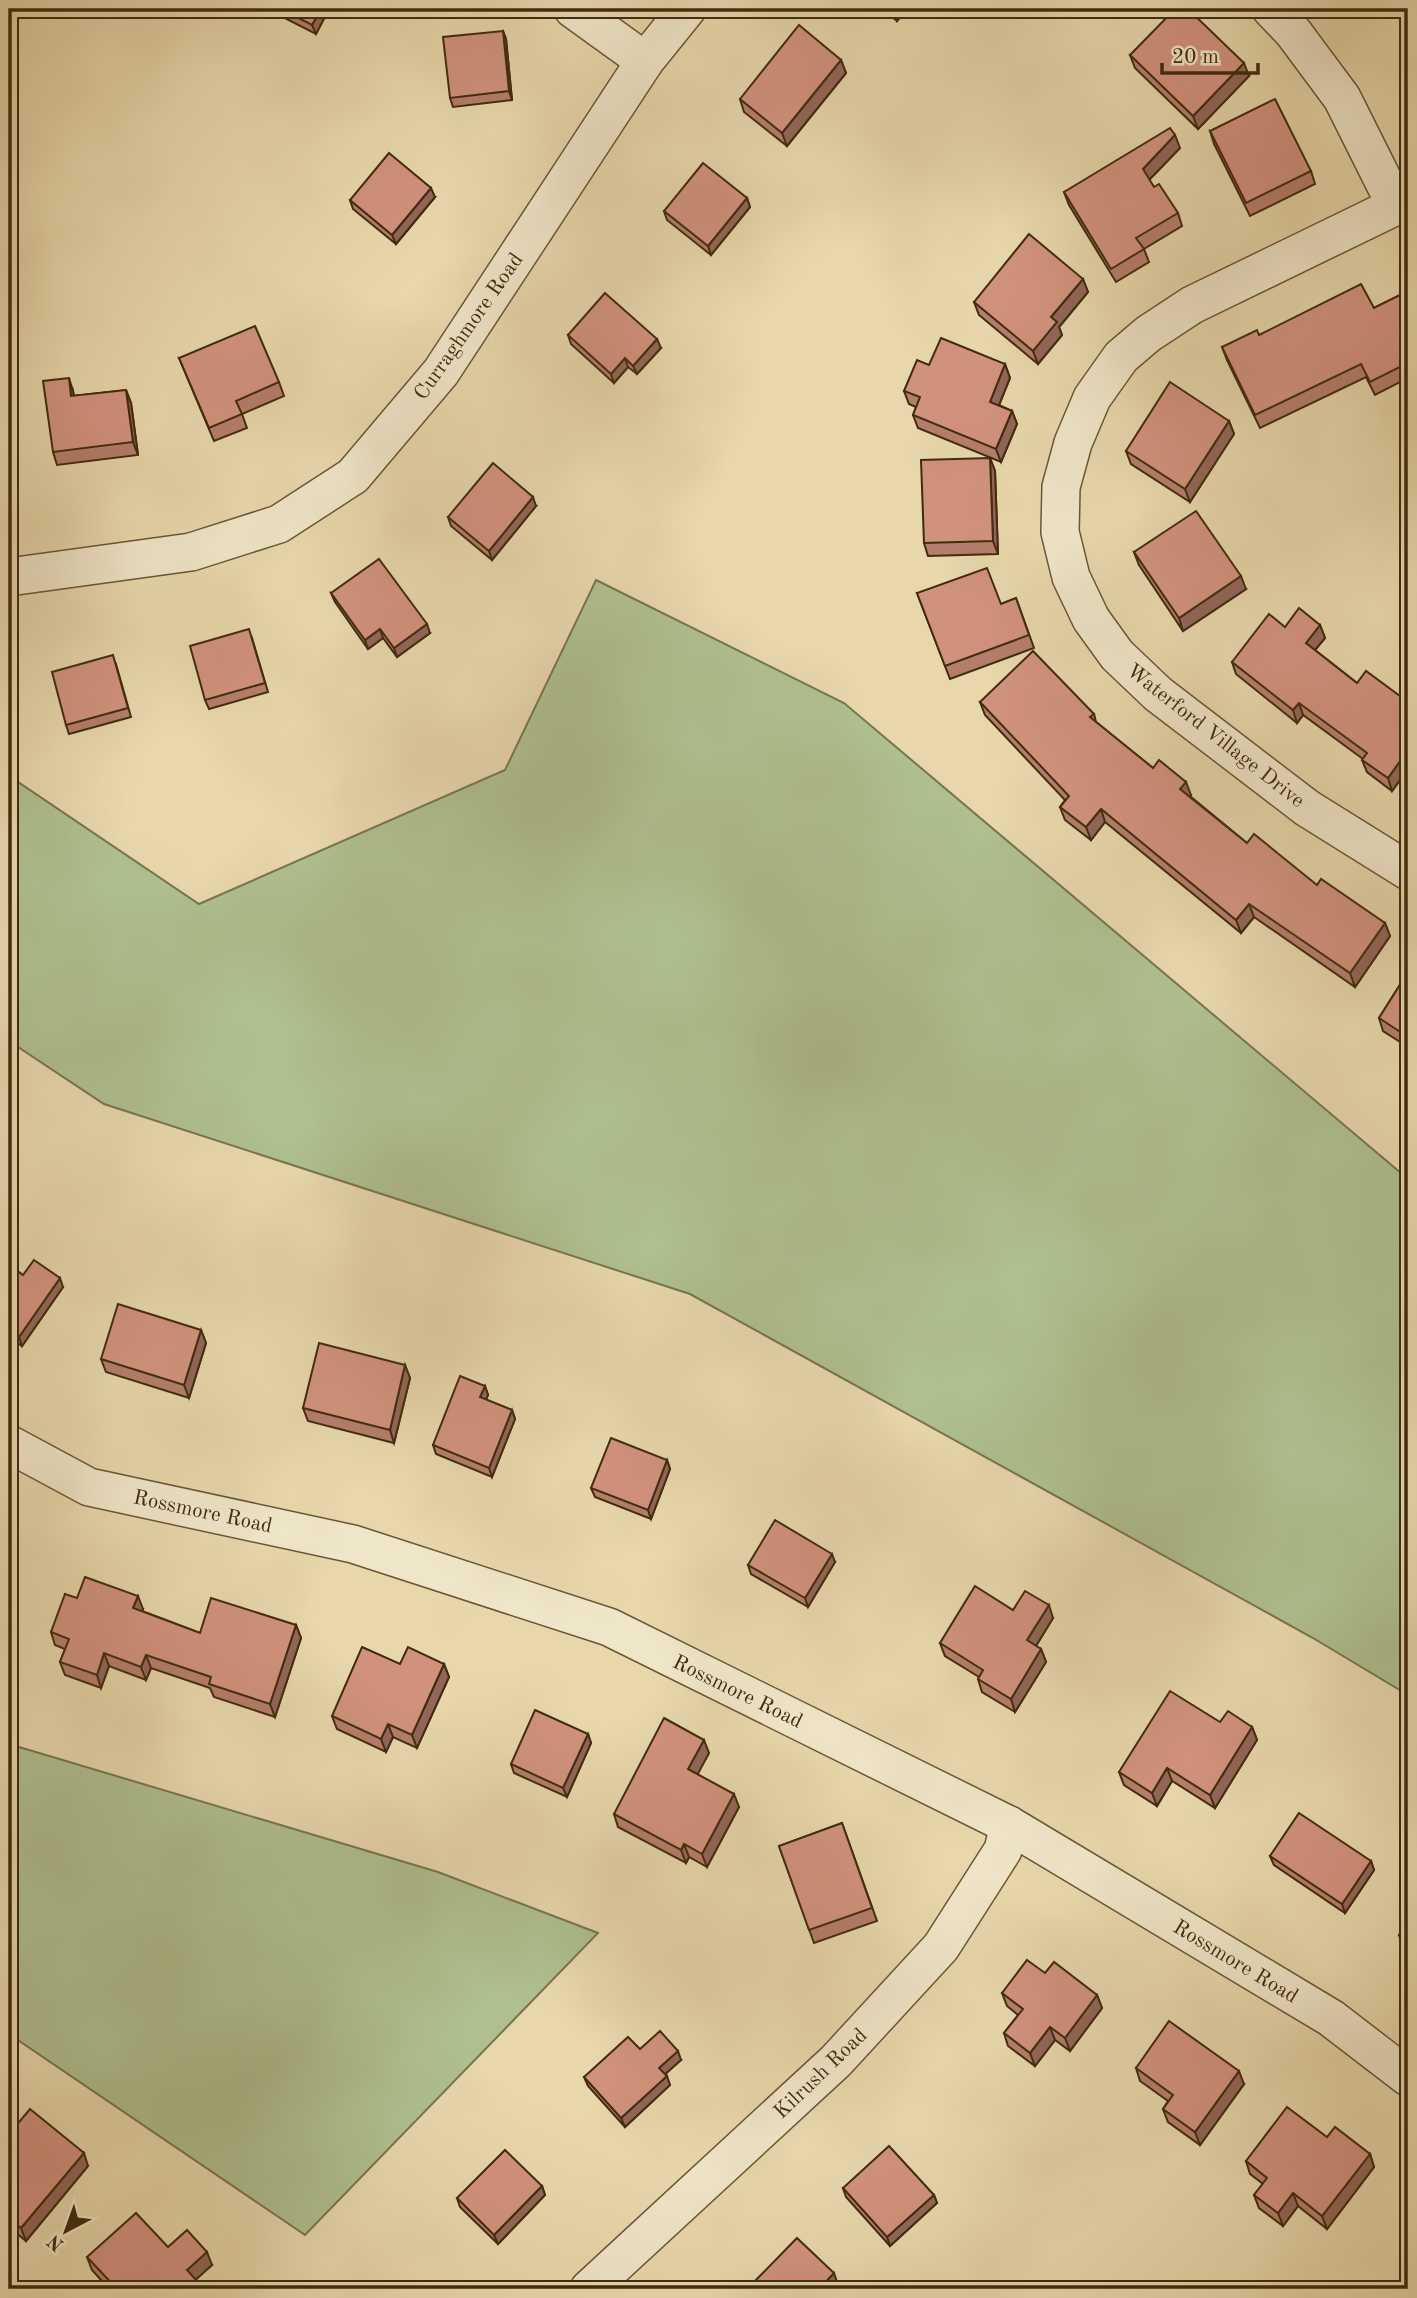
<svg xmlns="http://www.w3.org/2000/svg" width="1417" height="2298" font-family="'Old Standard TT',serif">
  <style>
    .green { fill: #afbf8e; stroke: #78754e; stroke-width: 2 }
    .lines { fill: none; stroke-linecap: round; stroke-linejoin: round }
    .minor-casing { stroke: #6a5636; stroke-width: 40 }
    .minor { stroke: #efe5c8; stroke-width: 37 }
    .wall { fill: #b47e6c; stroke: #412b0f; stroke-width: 2 }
    .shaded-wall { fill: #926658; stroke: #412b0f; stroke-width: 2 }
    .building { fill: #d1927d; stroke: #412b0f; stroke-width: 2 }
    .labels { text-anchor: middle; stroke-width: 6; stroke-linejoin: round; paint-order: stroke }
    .street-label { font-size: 21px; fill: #412b0f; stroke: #efe5c8 }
  </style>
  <rect width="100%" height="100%" fill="#e7d7ab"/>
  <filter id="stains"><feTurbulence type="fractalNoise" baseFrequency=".00286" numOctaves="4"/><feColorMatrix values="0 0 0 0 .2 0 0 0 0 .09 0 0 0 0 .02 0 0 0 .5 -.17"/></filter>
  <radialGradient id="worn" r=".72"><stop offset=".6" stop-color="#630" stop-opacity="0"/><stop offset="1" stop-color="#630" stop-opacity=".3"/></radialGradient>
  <g class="green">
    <path d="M596 580 844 703 1408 1179V1695L1313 1638 690 1294 104 1104 9 1041V776L199 904 505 770Z"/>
    <path d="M9 1744 438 1872 598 1933 305 2235 9 2034Z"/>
  </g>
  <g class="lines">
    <defs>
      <g id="minor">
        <path d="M573 9 645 61"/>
        <path d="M1271 9 1293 32 1342 98 1396 206"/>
        <path d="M1408 202 1396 206 1192 305 1148 334 1121 357 1092 398 1073 443 1061 487 1060 532 1071 577 1091 619 1117 655 1158 694 1307 808 1408 871"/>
        <path d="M9 577 191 552 279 524 353 476 441 372 645 61 687 9"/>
        <path d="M9 1444 89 1487 353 1544 609 1627 1009 1825 1331 2018 1408 2077"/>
        <path d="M589 2289 836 2061 941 1947 1003 1850 1009 1825"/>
      </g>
    </defs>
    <use href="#minor" class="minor-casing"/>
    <use href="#minor" class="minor"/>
  </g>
  <g class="wall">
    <path d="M267 9H329L316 34Z"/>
    <path d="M883 9H907L897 21Z"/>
    <path d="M503 31 506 39 512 100 453 107 450 98Z"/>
    <path d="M1130 55 1249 76 1198 129 1135 68Z"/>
    <path d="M841 60 846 73 787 146 744 112 740 99Z"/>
    <path d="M1210 131 1311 171 1315 184 1250 216 1214 144Z"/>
    <path d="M1180 148 1149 180 1154 187 1178 213 1182 226 1144 249 1149 262 1116 282 1069 205 1064 192Z"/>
    <path d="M435 197 396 244 353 209 350 200Z"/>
    <path d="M747 198 750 207 711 255 667 220 664 211Z"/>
    <path d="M1083 279 1088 292 1059 327 1062 335 1038 364 979 315 974 302Z"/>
    <path d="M1408 291V378L1375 395 1366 377 1260 428 1227 360 1222 347 1259 335 1374 308Z"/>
    <path d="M568 335 661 348 637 374 628 367 614 383 571 344Z"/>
    <path d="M179 358 279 382 284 396 242 414 247 428 214 441Z"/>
    <path d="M1005 364 1010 378 999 405 1012 411 1017 424 1001 462 918 428 913 415 916 407 909 404 904 391 929 365Z"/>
    <path d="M126 390 131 403 138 455 57 465 53 452 73 391 74 396Z"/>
    <path d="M1229 421 1234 434 1190 502 1131 464 1126 451Z"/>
    <path d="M990 458 995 471 998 554 928 556 924 543Z"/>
    <path d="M536 506 492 560 451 526 448 517Z"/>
    <path d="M1134 552 1246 589 1183 631 1139 565Z"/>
    <path d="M331 593 430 633 397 657 383 638 368 649 335 602Z"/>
    <path d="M917 593 1001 604 1016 598 1034 648 950 679Z"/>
    <path d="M1320 625 1325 638 1315 650 1357 683 1408 702V769L1392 791 1367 772 1362 760 1363 759 1303 715 1297 723 1236 674 1232 662 1285 627Z"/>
    <path d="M252 638 268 692 209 709 205 700Z"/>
    <path d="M116 664 131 717 69 734 66 725Z"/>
    <path d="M980 702 1094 714 1096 722 1153 768 1191 795 1190 796 1247 843 1317 885 1385 923 1390 936 1355 987 1254 917 1241 933 1105 822 1091 840 1065 820 1060 807 1065 800 985 715Z"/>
    <path d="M1408 972V1047L1383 1031 1379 1018Z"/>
    <path d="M9 1265 23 1275 63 1287 22 1346 9 1337Z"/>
    <path d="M201 1330 206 1343 189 1398 106 1372 101 1359Z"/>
    <path d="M405 1365 410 1378 394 1443 308 1421 303 1408Z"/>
    <path d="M485 1386 488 1395 486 1400 512 1410 515 1419 492 1477 436 1454 433 1445Z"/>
    <path d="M667 1460 670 1469 651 1519 595 1497 591 1488Z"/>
    <path d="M835 1562 808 1607 751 1574 748 1565Z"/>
    <path d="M77 1598 143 1609 142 1611 200 1633 296 1625 301 1638 275 1717 214 1697 210 1688 151 1668 146 1680 109 1666 101 1688 65 1675 60 1662 65 1649 55 1645 51 1632Z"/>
    <path d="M1013 1610 1053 1618 1036 1646 1041 1649 1046 1662 1015 1712 982 1692 978 1679 979 1677 945 1656 940 1643Z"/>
    <path d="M400 1664H444L449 1677 417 1748 393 1737 386 1752 337 1729 332 1716Z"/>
    <path d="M1220 1722 1252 1727 1257 1740 1215 1808 1172 1781 1157 1806 1124 1785 1119 1772Z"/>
    <path d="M588 1734 591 1743 567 1797 514 1773 511 1764Z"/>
    <path d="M709 1753 697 1774 739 1807 707 1867 689 1857 686 1863 618 1827 614 1814Z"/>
    <path d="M842 1823 877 1921 814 1943 779 1846Z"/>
    <path d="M1270 1856 1371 1861 1374 1870 1345 1913 1274 1865Z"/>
    <path d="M1408 1922V1952L1403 1948 1399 1935Z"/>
    <path d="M1045 1973 1097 1995 1102 2008 1070 2051 1055 2040 1035 2066 1008 2046 1004 2033 1018 2015 1007 2006 1002 1993Z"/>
    <path d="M640 2049 681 2060 665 2074 670 2085 625 2127 588 2086 584 2077Z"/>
    <path d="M1136 2068 1244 2084 1200 2145 1168 2122 1163 2109 1168 2101 1140 2081Z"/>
    <path d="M9 2134 88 2166 26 2241 9 2227Z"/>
    <path d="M1327 2137 1370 2154 1374 2167 1327 2229 1298 2206 1283 2226 1259 2208 1254 2195 1263 2184 1250 2174 1246 2161Z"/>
    <path d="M542 2186 545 2195 498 2244 460 2207 457 2198Z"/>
    <path d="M843 2188 934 2195 937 2203 890 2246 846 2197Z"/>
    <path d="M168 2247 212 2265 196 2279 200 2289H109L92 2270 87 2257Z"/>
  </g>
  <g class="shaded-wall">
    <path d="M321 9H329L316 34 312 25Z"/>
    <path d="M897 9H907L897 21 894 12Z"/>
    <path d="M503 31 506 39 512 100 509 91Z"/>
    <path d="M841 60 846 73 787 146 782 133Z"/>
    <path d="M1244 63 1249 76 1198 129 1193 116Z"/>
    <path d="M1175 135 1180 148 1147 182 1143 169Z"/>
    <path d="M431 188 435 197 396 244 392 235Z"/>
    <path d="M747 198 750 207 711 255 708 246Z"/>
    <path d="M1083 279 1088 292 1059 327 1062 335 1038 364 1033 351 1051 317Z"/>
    <path d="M657 339 661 348 637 374 633 366Z"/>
    <path d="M625 358 628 367 614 383 611 374Z"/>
    <path d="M1005 364 1010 378 995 415 990 402Z"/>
    <path d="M69 378 73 391 76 409 71 396Z"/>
    <path d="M126 390 131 403 138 455 133 442Z"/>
    <path d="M1012 411 1017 424 1001 462 996 449Z"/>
    <path d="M1229 421 1234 434 1190 502 1185 489Z"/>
    <path d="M990 458 995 471 998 554 993 541Z"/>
    <path d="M533 497 536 506 492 560 489 551Z"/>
    <path d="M1241 576 1246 589 1183 631 1179 618Z"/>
    <path d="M427 624 430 633 397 657 394 648Z"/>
    <path d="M1320 625 1325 638 1310 656 1306 643Z"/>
    <path d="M380 629 383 638 368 649 365 640Z"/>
    <path d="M1299 703 1303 715 1297 723 1293 710Z"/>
    <path d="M1403 757 1408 769 1392 791 1388 778Z"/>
    <path d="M1186 782 1191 795 1185 802 1180 789Z"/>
    <path d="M1101 809 1105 822 1091 840 1086 827Z"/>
    <path d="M1249 904 1254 917 1241 933 1236 920Z"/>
    <path d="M1385 923 1390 936 1355 987 1350 973Z"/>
    <path d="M60 1278 63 1287 22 1346 19 1337Z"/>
    <path d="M201 1330 206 1343 189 1398 184 1385Z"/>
    <path d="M405 1365 410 1378 394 1443 390 1430Z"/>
    <path d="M485 1386 488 1395 483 1406 480 1397Z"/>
    <path d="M512 1410 515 1419 492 1477 489 1468Z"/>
    <path d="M667 1460 670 1469 651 1519 648 1510Z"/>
    <path d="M832 1554 835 1562 808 1607 805 1598Z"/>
    <path d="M138 1596 143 1609 138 1621 133 1608Z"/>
    <path d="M1049 1605 1053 1618 1031 1654 1027 1640Z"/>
    <path d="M296 1625 301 1638 275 1717 270 1704Z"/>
    <path d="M1041 1649 1046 1662 1015 1712 1011 1699Z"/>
    <path d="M104 1653 109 1666 101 1688 97 1675Z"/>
    <path d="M146 1655 151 1668 146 1680 141 1667Z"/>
    <path d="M444 1664 449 1677 417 1748 412 1735Z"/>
    <path d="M388 1724 393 1737 386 1752 381 1739Z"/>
    <path d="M1252 1727 1257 1740 1215 1808 1210 1795Z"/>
    <path d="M588 1734 591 1743 567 1797 563 1788Z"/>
    <path d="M704 1740 709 1753 693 1783 688 1769Z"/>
    <path d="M1167 1768 1172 1781 1157 1806 1152 1793Z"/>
    <path d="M734 1794 739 1807 707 1867 702 1854Z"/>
    <path d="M684 1844 689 1857 686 1863 681 1850Z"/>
    <path d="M1371 1861 1374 1870 1345 1913 1342 1904Z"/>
    <path d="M1097 1995 1102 2008 1070 2051 1065 2038Z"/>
    <path d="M1050 2027 1055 2040 1035 2066 1030 2053Z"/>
    <path d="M678 2051 681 2060 662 2077 659 2068Z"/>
    <path d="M1239 2071 1244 2084 1200 2145 1195 2132Z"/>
    <path d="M667 2076 670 2085 625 2127 621 2118Z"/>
    <path d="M84 2153 88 2166 26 2241 21 2228Z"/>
    <path d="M1370 2154 1374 2167 1327 2229 1322 2216Z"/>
    <path d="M542 2186 545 2195 498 2244 494 2235Z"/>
    <path d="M1293 2193 1298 2206 1283 2226 1278 2213Z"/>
    <path d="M934 2195 937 2203 890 2246 887 2237Z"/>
    <path d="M207 2252 212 2265 192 2283 187 2270Z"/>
    <path d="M834 2273 837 2282 830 2289H819Z"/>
    <path d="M197 2281 200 2289H188Z"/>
  </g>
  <g class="building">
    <path d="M281 9H321L312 25Z"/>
    <path d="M1175 9H1188L1244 63 1193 116 1130 55Z"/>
    <path d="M799 25 841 60 782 133 740 99Z"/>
    <path d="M1406 30H1408V80Z"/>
    <path d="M503 31 509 91 450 98 443 37Z"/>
    <path d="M1275 99 1311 171 1246 203 1210 131Z"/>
    <path d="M1170 128 1175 135 1143 169 1154 187 1159 184 1178 213 1136 238 1144 249 1111 269 1064 192Z"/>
    <path d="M389 153 431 188 392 235 350 200Z"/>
    <path d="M703 163 747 198 708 246 664 211Z"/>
    <path d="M1029 234 1083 279 1051 317 1057 322 1033 351 974 302Z"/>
    <path d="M1361 284 1374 308 1408 291V363L1370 382 1361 364 1255 415 1222 347 1257 330 1259 335Z"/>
    <path d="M605 293 657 339 633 366 625 358 611 374 568 335Z"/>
    <path d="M255 326 279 382 236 401 242 414 209 428 179 358Z"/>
    <path d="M941 338 1005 364 990 402 1012 411 996 449 913 415 920 397 904 391 917 360 929 365Z"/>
    <path d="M69 378 71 396 126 390 133 442 53 452 43 381Z"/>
    <path d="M1170 382 1229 421 1185 489 1126 451Z"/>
    <path d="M990 458 993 541 924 543 921 460Z"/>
    <path d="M493 463 533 497 489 551 448 517Z"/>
    <path d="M1196 511 1241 576 1179 618 1134 552Z"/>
    <path d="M379 559 427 624 394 648 380 629 365 640 331 593Z"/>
    <path d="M987 568 1001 604 1016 598 1029 635 945 666 917 593Z"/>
    <path d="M1299 608 1320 625 1306 643 1357 683 1366 671 1408 702V760L1403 757 1388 778 1362 760 1367 753 1299 703 1293 710 1232 662 1269 614 1285 627Z"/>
    <path d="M249 629 265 683 205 700 190 646Z"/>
    <path d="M1033 651 1094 714 1090 717 1153 768 1159 760 1186 782 1180 789 1247 843 1254 834 1317 885 1321 879 1385 923 1350 973 1249 904 1236 920 1101 809 1086 827 1060 807 1069 796 980 702Z"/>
    <path d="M113 655 128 708 66 725 52 672Z"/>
    <path d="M1408 972V1037L1379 1018Z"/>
    <path d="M34 1260 60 1278 19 1337 9 1330V1265L23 1275Z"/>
    <path d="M118 1304 201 1330 184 1385 101 1359Z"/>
    <path d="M319 1343 405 1365 390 1430 303 1408Z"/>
    <path d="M460 1376 485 1386 480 1397 512 1410 489 1468 433 1445Z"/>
    <path d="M611 1438 667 1460 648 1510 591 1488Z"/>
    <path d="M775 1520 832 1554 805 1598 748 1565Z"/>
    <path d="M85 1577 138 1596 133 1608 200 1633 211 1598 296 1625 270 1704 209 1684 211 1677 146 1655 141 1667 104 1653 97 1675 60 1662 69 1639 51 1632 65 1594 77 1598Z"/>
    <path d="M975 1586 1013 1610 1025 1591 1049 1605 1027 1640 1041 1649 1011 1699 978 1679 983 1670 940 1643Z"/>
    <path d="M362 1647 400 1664 408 1647 444 1664 412 1735 388 1724 381 1739 332 1716Z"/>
    <path d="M1170 1691 1220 1722 1228 1711 1252 1727 1210 1795 1167 1768 1152 1793 1119 1772Z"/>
    <path d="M535 1710 588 1734 563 1788 511 1764Z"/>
    <path d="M664 1718 704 1740 688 1769 734 1794 702 1854 684 1844 681 1850 614 1814Z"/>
    <path d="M1299 1813 1371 1861 1342 1904 1270 1856Z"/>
    <path d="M842 1823 872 1908 809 1930 779 1846Z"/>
    <path d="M1408 1922V1942L1399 1935Z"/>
    <path d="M1027 1960 1045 1973 1054 1962 1097 1995 1065 2038 1050 2027 1030 2053 1004 2033 1023 2009 1002 1993Z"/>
    <path d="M1169 2021 1239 2071 1195 2132 1163 2109 1173 2095 1136 2068Z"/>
    <path d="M660 2031 678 2051 659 2068 667 2076 621 2118 584 2077 628 2037 640 2049Z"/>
    <path d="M1287 2107 1327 2137 1335 2127 1370 2154 1322 2216 1293 2193 1278 2213 1254 2195 1267 2178 1246 2161Z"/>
    <path d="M30 2109 84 2153 21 2228 9 2218V2134Z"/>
    <path d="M889 2146 934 2195 887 2237 843 2188Z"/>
    <path d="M505 2150 542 2186 494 2235 457 2198Z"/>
    <path d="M136 2213 168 2247 187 2230 207 2252 187 2270 197 2281 188 2289H117L87 2257Z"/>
    <path d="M797 2238 834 2273 819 2289H761L754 2282Z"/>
  </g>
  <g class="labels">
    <g class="street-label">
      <text transform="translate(468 326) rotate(-55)" y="7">Curraghmore Road</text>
      <text transform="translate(1216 735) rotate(38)" y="7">Waterford Village Drive</text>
      <text transform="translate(203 1511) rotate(12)" y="7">Rossmore Road</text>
      <text transform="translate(738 1691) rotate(26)" y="7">Rossmore Road</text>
      <text transform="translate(1236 1961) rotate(31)" y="7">Rossmore Road</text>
      <text transform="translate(820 2073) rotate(-44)" y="7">Kilrush Road</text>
    </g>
  </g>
  <rect width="1417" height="2298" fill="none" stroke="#e7d7ab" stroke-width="35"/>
  <rect x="10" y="10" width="1396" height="2277" fill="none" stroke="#412b0f" stroke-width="3.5"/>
  <rect x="18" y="18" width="1382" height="2263" fill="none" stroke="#412b0f" stroke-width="2"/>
  <g transform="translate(66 2231) rotate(221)" stroke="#efe5c8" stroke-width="5" paint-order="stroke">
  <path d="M0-5L12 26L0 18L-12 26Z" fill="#412b0f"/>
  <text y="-10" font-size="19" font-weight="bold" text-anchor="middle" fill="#412b0f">N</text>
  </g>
  <path d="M1162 63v10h96v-10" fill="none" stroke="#412b0f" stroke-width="3.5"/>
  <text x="1172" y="63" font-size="21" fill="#412b0f" stroke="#efe5c8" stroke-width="5" paint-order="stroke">20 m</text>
  <rect width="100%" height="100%" filter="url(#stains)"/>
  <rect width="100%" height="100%" fill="url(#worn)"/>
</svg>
